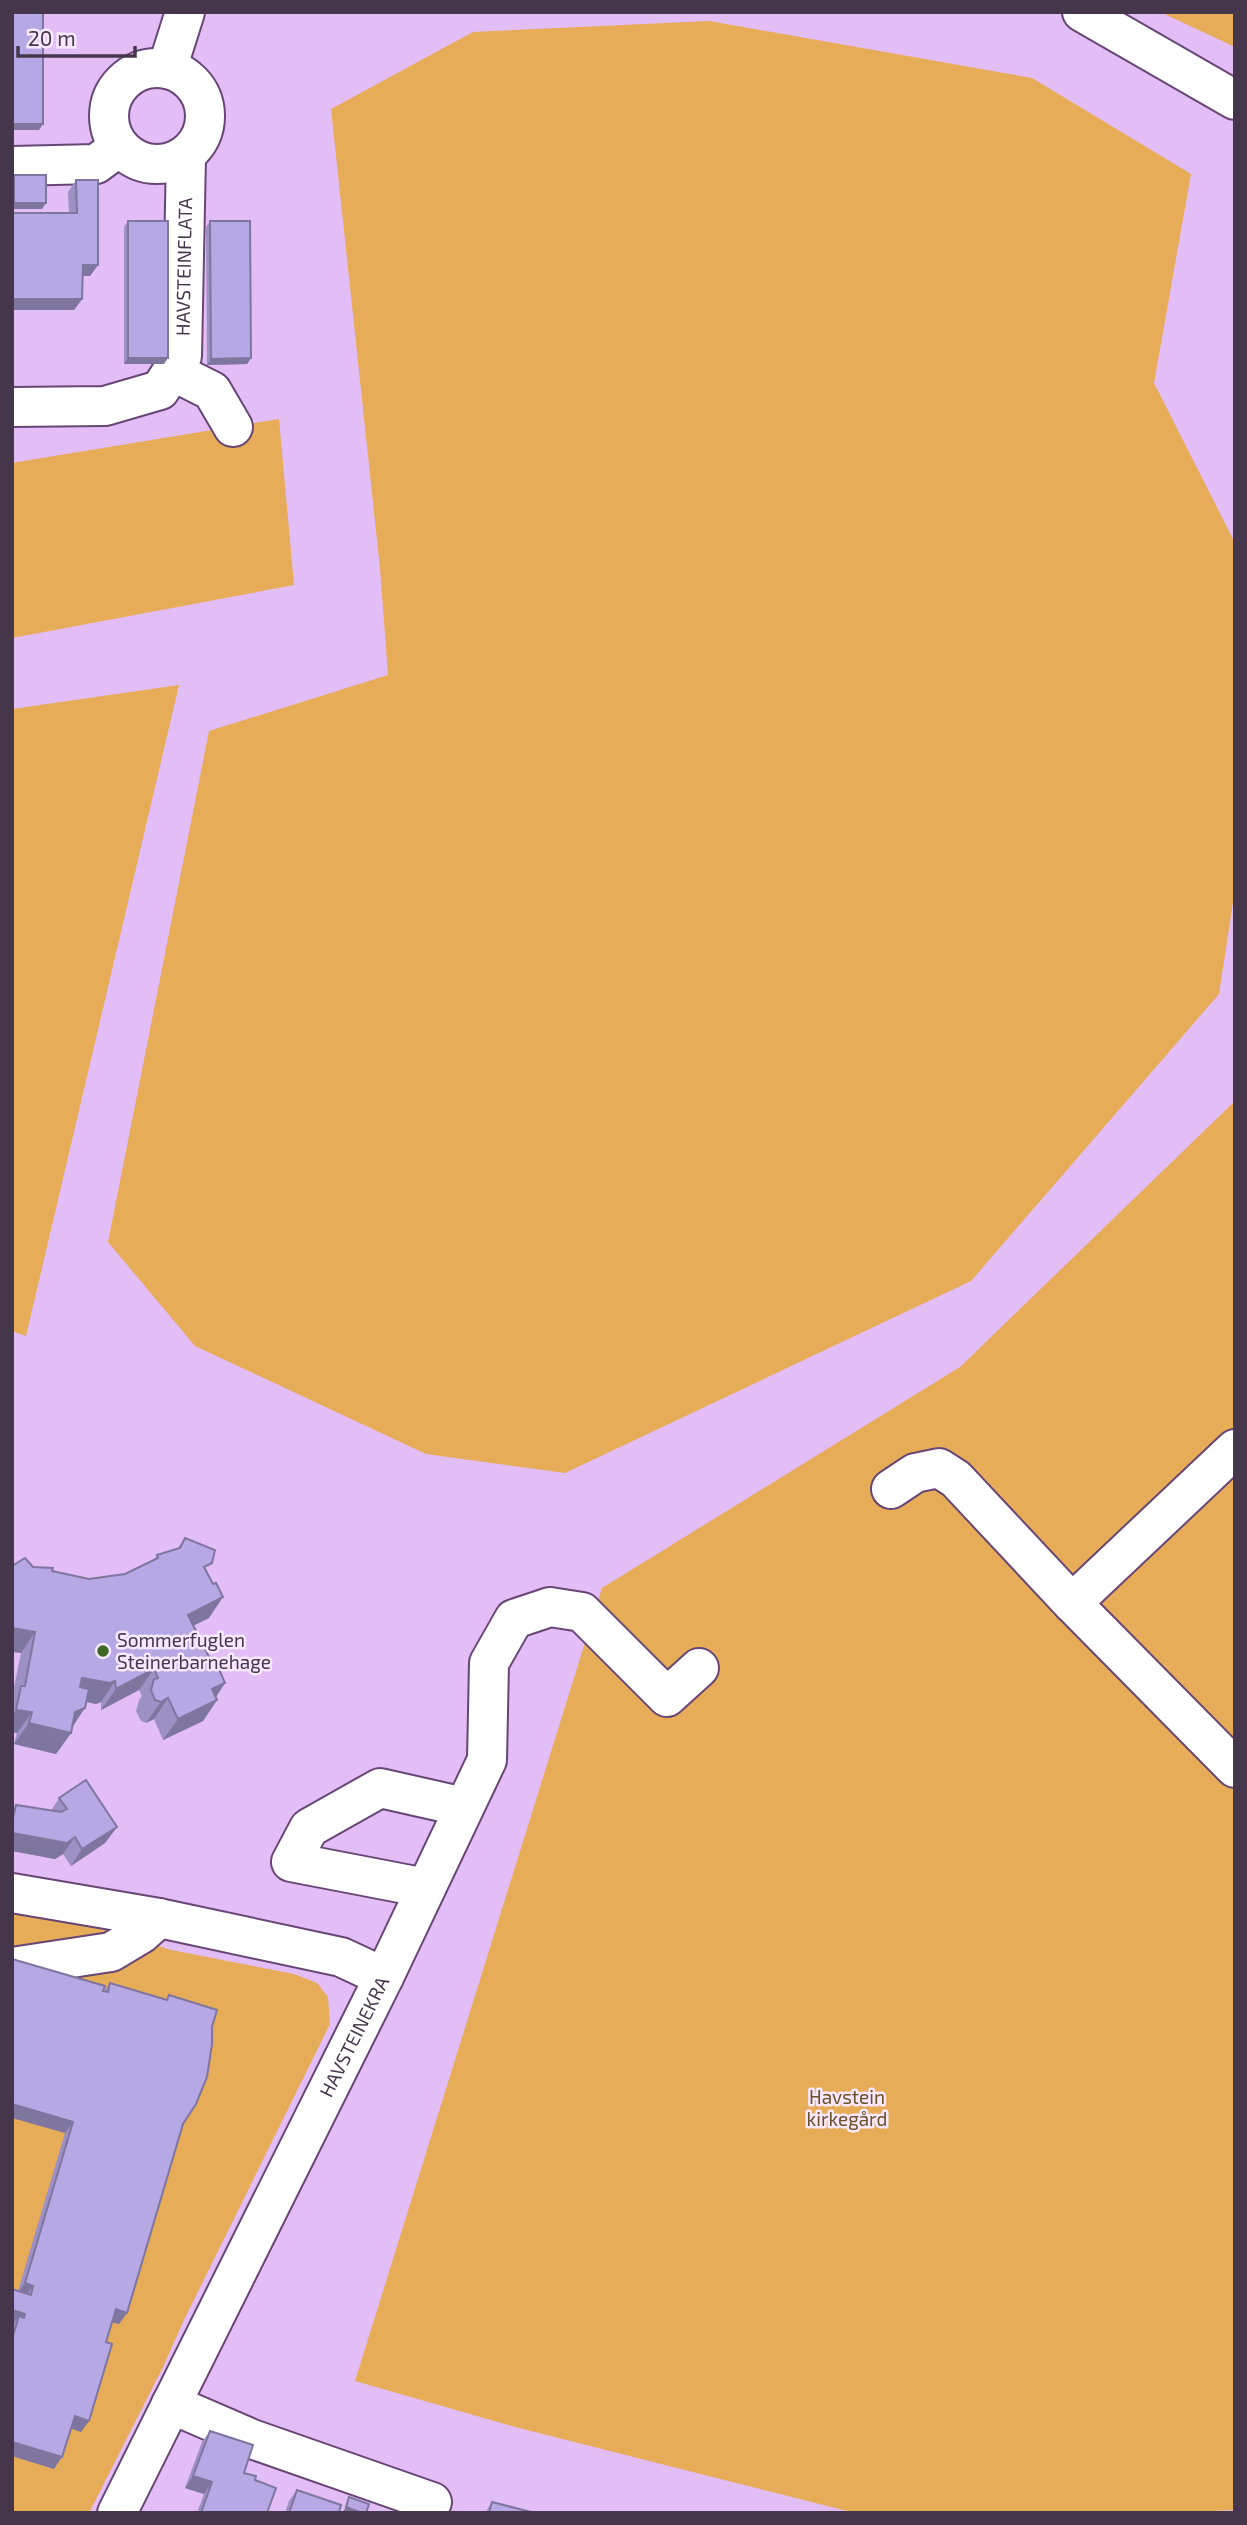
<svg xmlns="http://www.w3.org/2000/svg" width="1247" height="2525" font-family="'Exo 2',sans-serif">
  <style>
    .green { fill: #e6ac58 }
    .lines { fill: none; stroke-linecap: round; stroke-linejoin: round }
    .minor-casing { stroke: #674676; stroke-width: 42 }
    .minor { stroke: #fff; stroke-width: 38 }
    .wall { fill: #9d90c4 }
    .shaded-wall { fill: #7f76a0 }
    .building { fill: #b6a8e4; stroke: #7f76a0; stroke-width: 2 }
    .poi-dot { fill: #3f6824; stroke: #f7e8ff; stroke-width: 2.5 }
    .labels { text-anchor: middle; stroke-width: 5; stroke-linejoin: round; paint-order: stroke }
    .street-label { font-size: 19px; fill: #45364c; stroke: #f7e8ff }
    .poi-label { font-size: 19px; fill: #45364c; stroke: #f7e8ff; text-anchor: start }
    .park-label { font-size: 19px; fill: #6b4f25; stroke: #f7e8ff }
  </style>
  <rect width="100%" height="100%" fill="#e3bdf5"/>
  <g class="green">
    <path d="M1160 12H1235V47Z"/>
    <path d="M709 21 1032 78 1191 174 1154 383 1235 543V889L1219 994 971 1281 565 1473 426 1454 195 1346 108 1242 209 731 388 675 380 568 331 109 473 32Z"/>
    <path d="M279 419 294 585 12 638V463Z"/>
    <path d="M179 685 26 1336 12 1331V709Z"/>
    <path d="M1235 1101V2510L1174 2513H855L515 2427 355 2381 602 1588 960 1367Z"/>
    <path d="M12 1910 95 1926 171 1950 294 1974 317 1983 328 1997 330 2024 183 2322 164 2365 89 2513H12Z"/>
  </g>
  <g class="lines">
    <defs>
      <g id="minor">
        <path d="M1082 12 1235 100"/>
        <circle cx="157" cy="116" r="48"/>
        <path d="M167 69 185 12"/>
        <path d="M12 166 96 164 119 147"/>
        <path d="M172 371 212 391 233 427"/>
        <path id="s1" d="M12 407 105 406 160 390 182 356 186 156"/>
        <path d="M891 1489 915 1473 939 1468 956 1479 1072 1603 1235 1768"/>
        <path d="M1072 1603 1235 1449"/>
        <path d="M426 1888 291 1862 309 1828 380 1788 464 1807"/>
        <path d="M12 1893 159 1918 341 1957 384 1977"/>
        <path d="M12 1967 111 1952 141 1934 159 1918"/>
        <path d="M171 2404 252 2439 432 2502"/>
        <path id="s2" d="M117 2513 384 1977 487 1760 489 1663 514 1619 550 1607 582 1612 667 1697 699 1668"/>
      </g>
    </defs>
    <use href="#minor" class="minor-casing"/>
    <use href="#minor" class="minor"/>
  </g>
  <g class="wall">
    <path d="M14 175 42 209H12V178Z"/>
    <path d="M76 180 98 265 90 276H83L82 299 74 310H12L69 213 68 192Z"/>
    <path d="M128 221 164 364H124V227Z"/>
    <path d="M210 221 251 358 247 364 207 365 206 227Z"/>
    <path d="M185 1538 206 1571 209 1618 193 1625 212 1663 225 1683 216 1697 217 1700 203 1721 163 1740 154 1719 146 1723 141 1721 136 1711 139 1700 142 1696 139 1690 101 1710V1702L96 1704 87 1702 72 1728 71 1733 56 1754 14 1744 17 1733 12 1732V1697L21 1653 33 1567 89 1579 125 1574 154 1560 157 1555 177 1549Z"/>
    <path d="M59 1798 117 1827 105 1843 71 1866 63 1854 55 1859 12 1851V1810L16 1805 51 1811Z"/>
    <path d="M110 1983 166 2000 169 1995 183 2124 127 2313 119 2324 112 2322 81 2432 71 2428 54 2469 12 2456V2326L18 2291 65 2133 103 1991H104Z"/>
    <path d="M210 2431 244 2473 255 2480 267 2513H197L204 2494 185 2488 202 2442Z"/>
    <path d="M297 2490 339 2513H285L289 2501Z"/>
    <path d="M492 2502 535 2513H486L488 2508Z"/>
  </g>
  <g class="shaded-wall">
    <path d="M12 124H43L39 130H12Z"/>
    <path d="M14 203H46L42 209H12V206Z"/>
    <path d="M83 265H98L90 276H75Z"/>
    <path d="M12 299H82L74 310H12Z"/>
    <path d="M128 358H168L164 364H124Z"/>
    <path d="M251 358 247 364 207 365 211 359Z"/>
    <path d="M223 1597 209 1618 173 1636 188 1615Z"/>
    <path d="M12 1628 35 1632 21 1653 12 1652Z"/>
    <path d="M154 1669 139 1690 101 1710 116 1689Z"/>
    <path d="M82 1678 115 1681 101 1702 96 1704 68 1698Z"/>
    <path d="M225 1683 211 1704 217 1700 203 1721 163 1740 178 1719 212 1689Z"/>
    <path d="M168 1698 154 1719 146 1723 161 1702Z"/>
    <path d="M85 1708 71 1729V1733L56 1754 14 1744 29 1723 75 1712Z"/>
    <path d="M16 1710 32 1712 17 1733 12 1732V1716Z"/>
    <path d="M117 1827 105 1843 71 1866 82 1849Z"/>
    <path d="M12 1833 75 1837 63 1854 55 1859 12 1851Z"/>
    <path d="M12 2104 73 2122 65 2133 12 2118Z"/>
    <path d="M25 2283 33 2286 25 2297 17 2294Z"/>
    <path d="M116 2309 127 2313 119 2324 108 2321Z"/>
    <path d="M12 2310 25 2314 17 2325 19 2316 13 2324H12Z"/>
    <path d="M75 2416 89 2421 81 2432 67 2427Z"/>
    <path d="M12 2442 62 2457 54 2469 12 2456Z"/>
    <path d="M193 2476 212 2482 204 2494 185 2488Z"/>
    <path d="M346 2507 362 2513H342Z"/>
  </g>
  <g class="building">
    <rect x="12" y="12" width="31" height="112"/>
    <rect x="14" y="175" width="32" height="28"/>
    <path d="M76 180H98V265H83L82 299H12V213H77Z"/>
    <rect x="128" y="221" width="40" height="137"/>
    <path d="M210 221H250L251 358 211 359Z"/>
    <path d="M185 1538 215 1550 212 1563 204 1567 213 1584 216 1583 223 1597 188 1615 212 1663 216 1662 225 1683 212 1689 217 1700 178 1719 168 1698 161 1702 155 1700 151 1690 154 1679 158 1678 154 1669 116 1689 115 1681 110 1683 82 1678 80 1687 89 1689 85 1708 75 1712 71 1733 29 1723 32 1712 16 1710 21 1686H25L35 1632 12 1628V1566L25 1558 33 1567 53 1568 52 1571 89 1579 125 1574 158 1558 157 1555 180 1548Z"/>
    <path d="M86 1780 117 1827 82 1849 75 1837 67 1843 12 1833V1822L16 1805 61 1812 67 1809 59 1798Z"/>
    <path d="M12 1959 105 1986 103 1991 108 1992 110 1983 167 2000 169 1995 217 2010 212 2027V2044L207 2077 196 2104 183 2124 127 2313 116 2309 106 2342 112 2344 89 2421 75 2416 62 2457 12 2442V2339L19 2316 24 2318 25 2314 12 2310V2289L31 2295 33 2286 25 2283 73 2122 12 2104Z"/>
    <path d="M210 2431 253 2445 244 2473 256 2476 255 2480 276 2488 267 2513H201L212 2482 193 2476Z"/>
    <path d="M297 2490 341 2505 339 2513H289Z"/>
    <path d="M349 2497 369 2504 366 2513H362L346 2507Z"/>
    <path d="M492 2502 535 2513H489Z"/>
  </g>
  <circle class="poi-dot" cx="103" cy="1651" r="7"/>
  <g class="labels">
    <g class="street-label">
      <text dy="7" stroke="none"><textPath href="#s1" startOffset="280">HAVSTEINFLATA</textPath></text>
      <text dy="7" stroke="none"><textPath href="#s2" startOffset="532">HAVSTEINEKRA</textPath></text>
    </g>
    <g class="poi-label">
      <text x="117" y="1647">Sommerfuglen<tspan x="117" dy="22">Steinerbarnehage</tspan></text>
    </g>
    <g class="park-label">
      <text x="847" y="2104">Havstein<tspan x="847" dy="22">kirkegård</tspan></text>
    </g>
  </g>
  <rect width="1247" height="2525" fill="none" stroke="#45364c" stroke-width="28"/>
  <path d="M18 46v10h117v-10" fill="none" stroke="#45364c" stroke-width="3.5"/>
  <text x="28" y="46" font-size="21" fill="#45364c" stroke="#f7e8ff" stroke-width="5" paint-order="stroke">20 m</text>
</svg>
